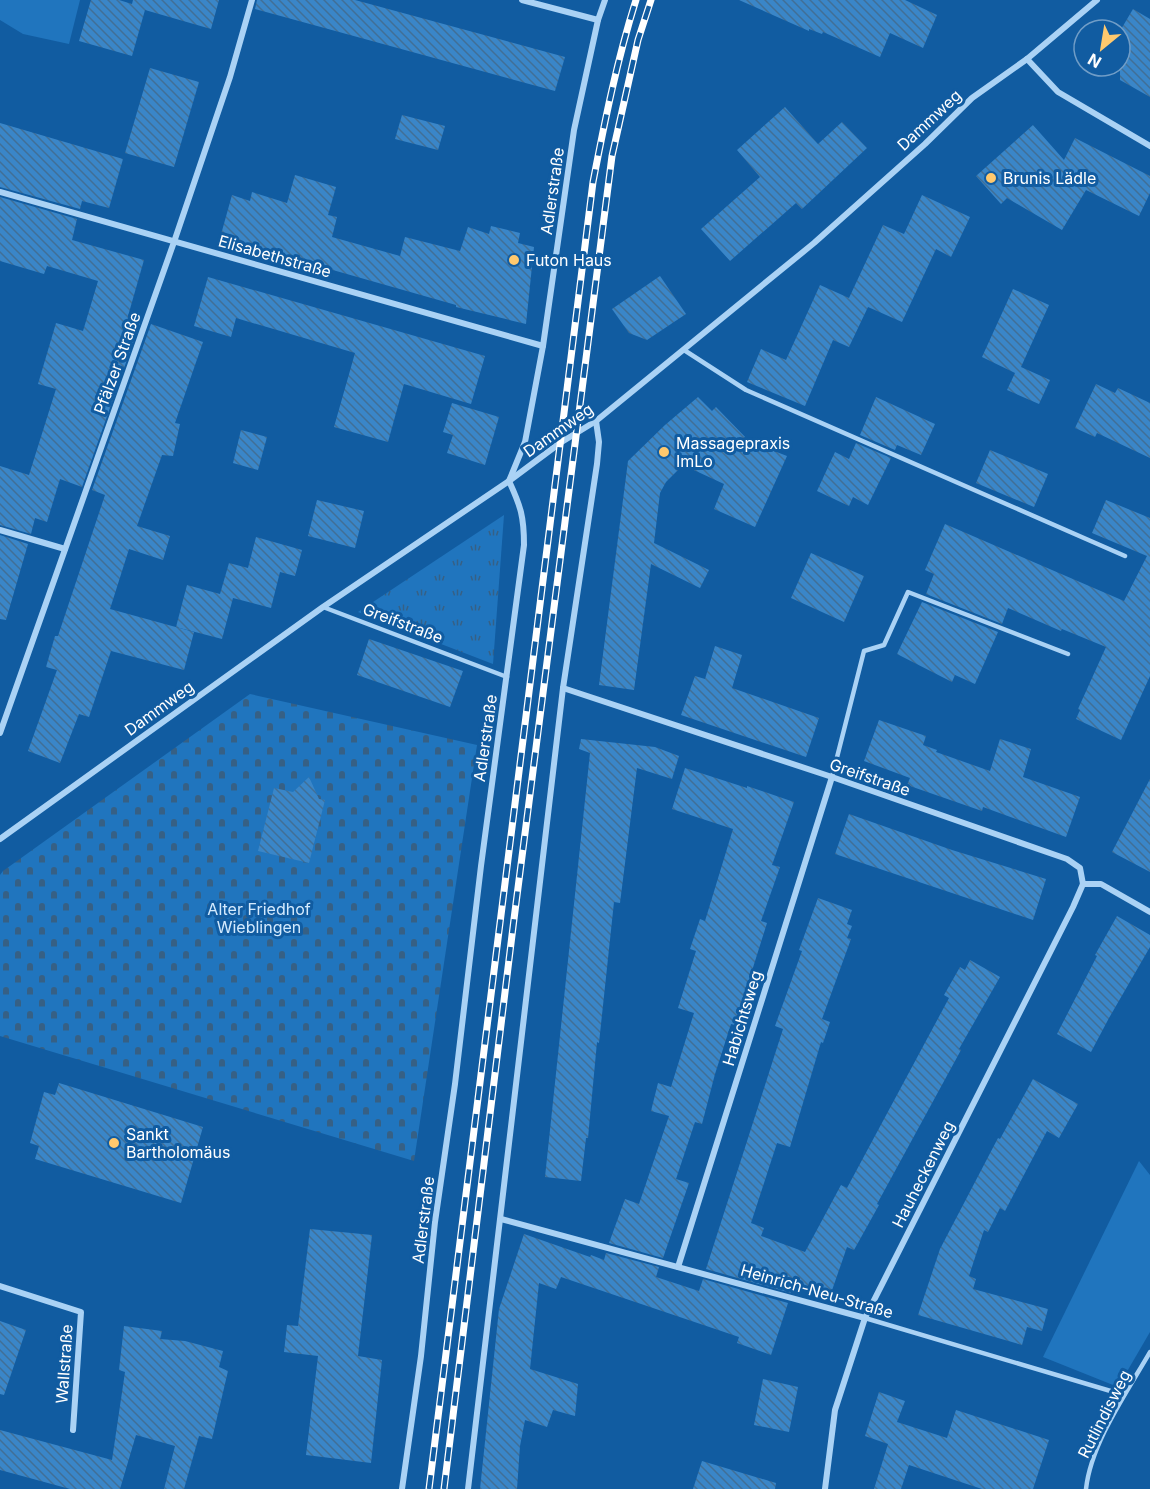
<svg xmlns="http://www.w3.org/2000/svg" width="1150" height="1489" font-family="Inter,sans-serif">
  <style>
    .grass { fill: url(#grass-tufts) }
    .cemetery { fill: url(#cemetery-stones) }
    .green { fill: #2075be }
    .building { fill: url(#building-back-hatch) }
    .lines { fill: none; stroke-linecap: round; stroke-linejoin: round }
    .lane { stroke: #aad2f5; stroke-width: 4.5 }
    .street { stroke: #aad2f5; stroke-width: 6 }
    .rail-casing { stroke: #fff; stroke-width: 7 }
    .rail { stroke: #115ca1; stroke-width: 4.5; stroke-dasharray: 14; stroke-linecap: butt }
    .poi-dot { fill: #ffc96e; stroke: #115ca1; stroke-width: 2 }
    .labels { text-anchor: middle; stroke-width: 6; stroke-linejoin: round; paint-order: stroke }
    .street-label { font-size: 16px; fill: #fff; stroke: #115ca1 }
    .poi-label { font-size: 16px; fill: #fff; stroke: #115ca1; text-anchor: start }
    .park-label { font-size: 16px; fill: #d3eafe; stroke: #115ca1 }
  </style>
  <defs>
    <pattern id="grass-tufts" width="24" height="20" patternUnits="userSpaceOnUse" patternTransform="scale(1.5)"><rect width="24" height="20" fill="#2075be"/><path d="M3 7l-1-3M5 7V3M7 7l1-3M15 17l-1-3M17 17v-4M19 17l1-3" fill="none" stroke="#366085"/></pattern>
    <pattern id="cemetery-stones" width="16" height="16" patternUnits="userSpaceOnUse" patternTransform="scale(1.5)"><rect width="16" height="16" fill="#2075be"/><path d="M2 7V4a2 2 0 0 1 4 0v3zM10 15v-3a2 2 0 0 1 4 0v3z" fill="#366085"/></pattern>
    <pattern id="building-back-hatch" width="6" height="6" patternUnits="userSpaceOnUse" patternTransform="scale(1.5)"><rect width="6" height="6" fill="#3a86c8"/><path d="M-1 5l2 2M0 0l6 6M5-1l2 2" fill="none" stroke="#416f96"/></pattern>
  </defs>
  <rect width="100%" height="100%" fill="#115ca1"/>
  <path class="grass" d="M504 515 493 664 358 612Z"/>
  <path class="cemetery" d="M250 694 477 745 414 1161 0 1036V875L3 871Z"/>
  <g class="green">
    <path d="M0 0H80L69 44 23 34 0 20Z"/>
    <path d="M1139 1161 1150 1175V1332L1118 1387 1043 1357Z"/>
  </g>
  <g class="building">
    <path d="M91 0H119L132 4 133 0H219L211 29 145 10 132 56 79 41Z"/>
    <path d="M257 0H355L565 57 555 91 255 9Z"/>
    <path d="M739 0H905L937 15 923 48 890 33 880 57 823 32 822 34 809 29V31Z"/>
    <path d="M1133 9 1150 19V97L1120 80V31Z"/>
    <path d="M150 68 199 82 174 167 125 153Z"/>
    <path d="M785 107 818 144 842 122 867 148 802 209 796 203 730 261 701 229 760 177 737 150Z"/>
    <path d="M402 115 445 126 438 150 395 139Z"/>
    <path d="M0 123 123 159 109 208 82 201 80 209 0 187Z"/>
    <path d="M1033 125 1064 160 1075 138 1150 176V193L1139 216 1086 190 1062 230 1007 198 1001 204 976 176Z"/>
    <path d="M295 175 336 187 328 215 337 217 332 237 400 256 405 237 460 251 468 227 489 234 491 226 520 233 518 243 534 247 526 324 456 307V305L220 238 232 195 250 201 252 192 287 203Z"/>
    <path d="M922 195 970 217 951 257 936 249 902 322 868 307 849 347 833 340 805 406 747 382 761 349 786 360 820 285 849 298 883 225 904 234Z"/>
    <path d="M0 197 77 219 72 240 144 260 128 316 141 320 82 487 60 479 47 522 35 518 31 534 0 525V466L29 475 56 389 38 384 56 323 83 331 98 281 47 266 44 274 0 261Z"/>
    <path d="M660 276 686 314 647 340 629 333 612 309Z"/>
    <path d="M208 277 485 356 471 404 404 384 388 442 334 427 355 353 236 318 231 337 194 326Z"/>
    <path d="M1013 289 1049 305 1021 367 1050 380 1039 404 1007 390 1015 373 982 357Z"/>
    <path d="M151 324 203 342 175 423 180 424 173 456 162 455 137 526 170 536 163 560 129 549 110 609 194 632 184 670 111 651 89 717 79 714 60 763 28 751 57 670 46 667 55 636H58L105 495 92 490Z"/>
    <path d="M1096 384 1115 393 1118 388 1150 403V458L1097 433 1095 437 1075 428Z"/>
    <path d="M698 397 712 411 716 407 749 441 787 456 755 527 714 509 724 484 683 465 666 482 660 493 654 543 709 570 700 588 651 564 634 690 599 685 628 461 665 425Z"/>
    <path d="M876 397 935 424 921 455 897 445 895 450 860 435Z"/>
    <path d="M452 403 499 417 485 465 447 453 453 435 443 432Z"/>
    <path d="M241 430 267 437 258 470 233 463Z"/>
    <path d="M856 443 891 458 868 505 853 497 849 506 817 491 835 452 849 459Z"/>
    <path d="M990 450 1048 474 1034 507 976 483Z"/>
    <path d="M317 500 364 511 355 548 308 536Z"/>
    <path d="M1106 500 1150 518V676L1121 740 1076 719 1080 710 1078 709 1106 647 1062 629 1061 631 1008 608 1002 624 926 594 934 574 925 570 945 524 1124 601 1147 556 1092 533Z"/>
    <path d="M0 535 28 544 6 620 0 619Z"/>
    <path d="M256 537 302 550 295 576 280 572 271 608 233 598 222 639 176 627 187 585 220 594 229 563 248 568Z"/>
    <path d="M811 553 864 576 844 622 791 598Z"/>
    <path d="M922 602 998 632 975 684 955 675 952 682 897 654Z"/>
    <path d="M369 639 463 671 450 707 357 675Z"/>
    <path d="M715 646 742 655 732 688 819 718 806 757 681 715 695 676 705 679Z"/>
    <path d="M879 720 926 736 923 745 937 750 936 752 990 771 1000 739 1031 749 1023 777 1080 797 1066 837 983 807 982 811 907 785 910 778 864 761Z"/>
    <path d="M581 739 655 747 679 756 672 779 637 768 620 903 614 902 599 1043 597 1042 588 1138H586L581 1181 545 1177 590 753 579 749Z"/>
    <path d="M685 768 747 788V786L794 802 772 865 780 867 761 921 767 923 735 1025 731 1024 715 1074 702 1124 695 1122 676 1179 689 1183 663 1258 609 1243 625 1199 639 1204 669 1116 651 1111 658 1083 671 1087 694 1013 678 1008 696 951 690 949 700 919 705 921 733 829 672 809Z"/>
    <path d="M309 777 319 799 325 800 309 863 258 851 274 788 293 792Z"/>
    <path d="M1150 779V872L1112 852Z"/>
    <path d="M849 814 952 850 1046 879 1033 920 835 854Z"/>
    <path d="M818 898 852 910 847 924 852 926 847 938 851 939 822 1019 830 1022 823 1043 821 1042 790 1147 777 1143 751 1223 764 1228 761 1236 805 1252 841 1185 847 1188 949 998 944 995 960 967 965 970 970 960 1000 977 959 1049 961 1050 877 1204 879 1205 854 1250 847 1247 829 1299 793 1286 791 1293 706 1269 783 1029 775 1026 802 951 799 950Z"/>
    <path d="M1117 916 1150 935V947L1109 1018 1091 1052 1057 1034 1097 956 1095 955Z"/>
    <path d="M1033 1079 1078 1104 1059 1138 1047 1131 1005 1211 1000 1208 988 1232 984 1230 969 1276 976 1279 973 1289 1048 1309 1042 1331 1027 1327 1022 1345 918 1315 940 1249 998 1138 1000 1139Z"/>
    <path d="M59 1083 203 1127 181 1203 35 1159 39 1146 30 1143 44 1092 55 1095Z"/>
    <path d="M310 1229 372 1235 358 1356 382 1360 371 1463 306 1455 318 1356 284 1352 287 1325 298 1326Z"/>
    <path d="M524 1234 590 1257 591 1255 604 1260 606 1253 659 1267 656 1277 699 1291 703 1279 788 1303 771 1355 737 1343 739 1337 561 1277 556 1289 539 1283 530 1369 578 1384 575 1416 553 1410 547 1427 525 1420 520 1446 517 1489H480L499 1309Z"/>
    <path d="M0 1321 26 1330 4 1395 0 1394Z"/>
    <path d="M124 1326 162 1331 160 1339 185 1341 223 1351 219 1367 228 1371 212 1439 199 1436 184 1489H164L175 1446 136 1435 120 1489H70L0 1470V1430L112 1460 125 1372 119 1370Z"/>
    <path d="M763 1379 798 1387 789 1432 754 1425Z"/>
    <path d="M879 1392 905 1401 897 1422 947 1438 956 1410 1049 1440 1033 1489H982L909 1465 901 1489H874L888 1444 865 1436Z"/>
    <path d="M702 1461 776 1483 775 1489H693Z"/>
  </g>
  <g class="lines">
    <g class="lane">
      <path d="M684 350 746 390 1125 556"/>
      <path d="M323 607 507 677"/>
      <path d="M832 777 864 651 884 645 908 592 1068 654"/>
      <path d="M865 1318 1124 1395"/>
      <path d="M1086 1489C1091 1443 1127 1392 1150 1352"/>
    </g>
    <g class="street">
      <path d="M522 0 598 20"/>
      <path d="M1027 59 1058 92 1150 146"/>
      <path d="M0 192 543 346"/>
      <path d="M0 530 65 549"/>
      <path d="M563 688 832 777 1067 859 1080 868 1083 884"/>
      <path d="M0 733 174 242 230 77 252 0"/>
      <path d="M0 839 323 607 509 481 560 443 596 421 814 243 925 144 972 98 1027 59 1097 0"/>
      <path d="M1083 884H1101L1150 912"/>
      <path d="M501 1219 865 1318"/>
      <path d="M678 1267 832 777"/>
      <path d="M0 1286 81 1312 73 1430"/>
      <path d="M402 1489 421 1356 435 1222 455 1084 481 866 524 545C524 517 521 507 509 481L525 442 543 346 574 130 598 20 605 0"/>
      <path d="M468 1489 563 688 597 464 599 442 596 421"/>
      <path d="M825 1489 835 1410 865 1318 1073 907 1083 884"/>
    </g>
    <defs>
      <g id="rail">
        <path d="M429 1489 593 182C605 120 617 60 636 0"/>
        <path d="M444 1489 514 919 612 156 638 40 651 0"/>
      </g>
    </defs>
    <use href="#rail" class="rail-casing"/>
    <use href="#rail" class="rail"/>
  </g>
  <g class="poi-dot">
    <circle cx="991" cy="178" r="6"/>
    <circle cx="514" cy="260" r="6"/>
    <circle cx="664" cy="452" r="6"/>
    <circle cx="114" cy="1143" r="6"/>
  </g>
  <g class="labels">
    <g class="street-label">
      <text transform="translate(929 120) rotate(-43)" y="6">Dammweg</text>
      <text transform="translate(552 191) rotate(-82)" y="6">Adlerstraße</text>
      <text transform="translate(275 256) rotate(16)" y="6">Elisabethstraße</text>
      <text transform="translate(117 363) rotate(-70)" y="6">Pfälzer Straße</text>
      <text transform="translate(558 430) rotate(-35)" y="6">Dammweg</text>
      <text transform="translate(403 623) rotate(21)" y="6">Greifstraße</text>
      <text transform="translate(159 708) rotate(-36)" y="6">Dammweg</text>
      <text transform="translate(485 738) rotate(-82)" y="6">Adlerstraße</text>
      <text transform="translate(870 777) rotate(19)" y="6">Greifstraße</text>
      <text transform="translate(742 1018) rotate(-73)" y="6">Habichtsweg</text>
      <text transform="translate(923 1174) rotate(-63)" y="6">Hauheckenweg</text>
      <text transform="translate(423 1220) rotate(-83)" y="6">Adlerstraße</text>
      <text transform="translate(817 1291) rotate(16)" y="6">Heinrich-Neu-Straße</text>
      <text transform="translate(64 1364) rotate(-86)" y="6">Wallstraße</text>
      <text transform="translate(1104 1414) rotate(-63)" y="6">Rutlindisweg</text>
    </g>
    <g class="poi-label">
      <text x="1003" y="184">Brunis Lädle</text>
      <text x="526" y="266">Futon Haus</text>
      <text x="676" y="449">Massagepraxis<tspan x="676" dy="18">ImLo</tspan></text>
      <text x="126" y="1140">Sankt<tspan x="126" dy="18">Bartholomäus</tspan></text>
    </g>
    <g class="park-label">
      <text x="259" y="915">Alter Friedhof<tspan x="259" dy="18">Wieblingen</tspan></text>
    </g>
  </g>
  <g transform="translate(1102 48) rotate(210)"><circle r="28" fill="#115ca1" stroke="#709dc7" stroke-width="1.5"/>
  <path d="M0-4.5L10 22L0 15L-10 22Z" fill="#ffc96e"/>
  <text y="-9" font-size="16" font-weight="bold" text-anchor="middle" fill="#ffffff">N</text>
  </g>
</svg>
